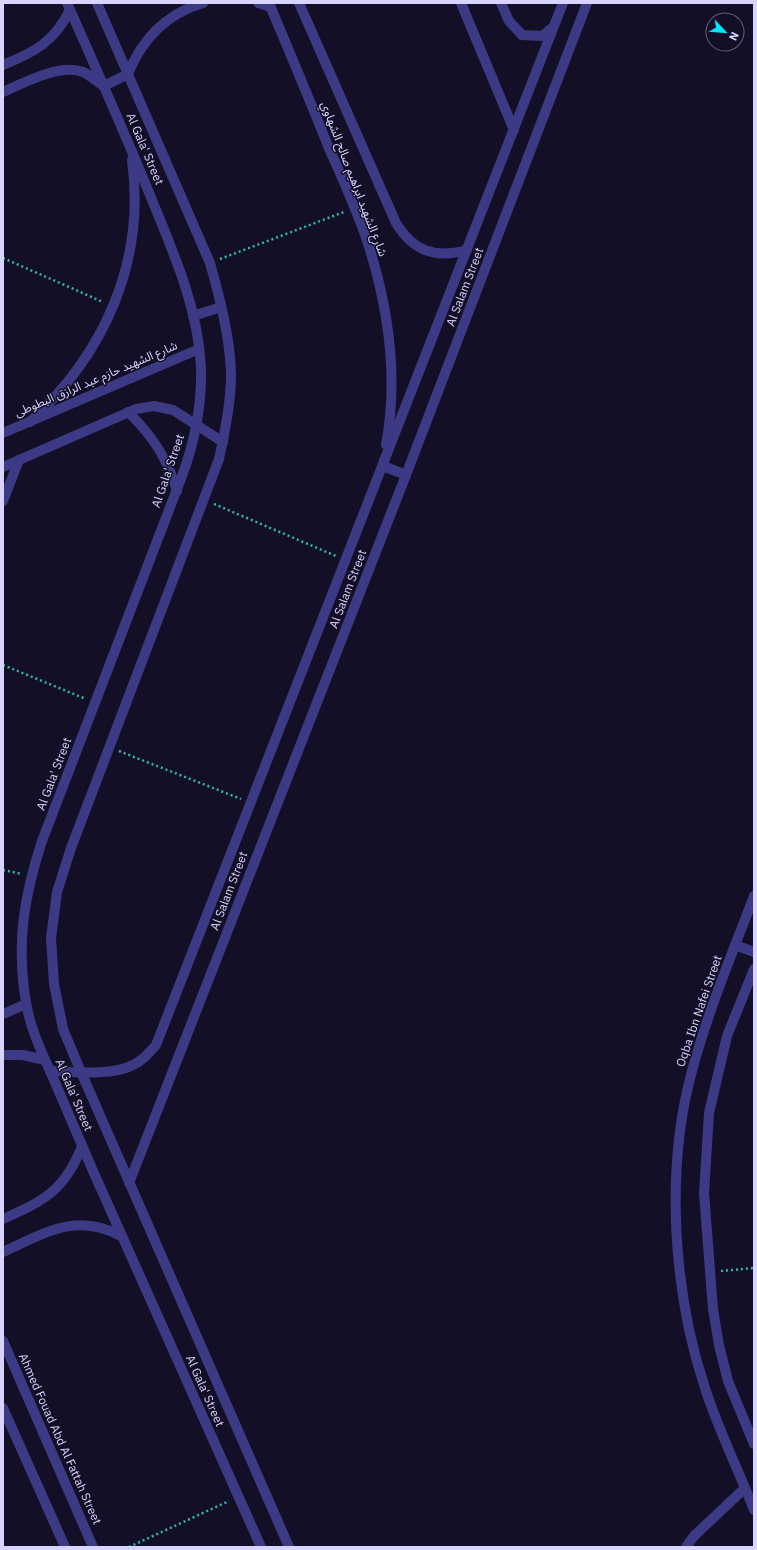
<svg xmlns="http://www.w3.org/2000/svg" width="757" height="1550" font-family="'IBM Plex Sans','Noto Sans Arabic',sans-serif">
  <style>
    .lines { fill: none; stroke-linecap: round; stroke-linejoin: round }
    .path { stroke: #2fb8b0; stroke-width: 2.5; stroke-dasharray: 2 3; stroke-linecap: butt }
    .street { stroke: #3d3a85; stroke-width: 10 }
    .labels { text-anchor: middle; stroke-width: 3; stroke-linejoin: round; paint-order: stroke }
    .street-label { font-size: 12px; fill: #d9d4ff; stroke: #130f26 }
  </style>
  <rect width="100%" height="100%" fill="#130f26"/>
  <g class="lines">
    <g class="path">
      <path d="M3 258 103 302"/>
      <path d="M220 259 344 212"/>
      <path d="M214 504 336 556"/>
      <path d="M3 665 86 699"/>
      <path d="M119 751 241 799"/>
      <path d="M3 870 22 874"/>
      <path d="M721 1271 754 1268"/>
      <path d="M129 1547 229 1501"/>
    </g>
    <g class="street">
      <path d="M67 3C96 68 125 133 152 200 174 254 198 308 201 367 202 405 195 441 182 476L42 841C24 896 16 944 26 1002 30 1029 43 1055 54 1080 67 1111 80 1141 93 1171 148 1297 205 1422 261 1547"/>
      <path d="M97 3 210 263C220 299 230 337 231 374 231 402 225 431 219 459L71 848 57 892 51 938 54 984 63 1029 81 1072 289 1547"/>
      <path d="M258 3 271 7"/>
      <path d="M269 3C289 51 309 98 328 146 343 180 359 214 370 250 389 312 398 380 386 445"/>
      <path d="M299 3 396 223C413 251 435 259 467 250"/>
      <path d="M461 3 514 130"/>
      <path d="M501 3 509 21 522 35 542 36 553 27"/>
      <path d="M3 65C35 52 54 42 70 10"/>
      <path d="M3 92C23 83 61 63 83 72 90 75 97 82 104 86L128 74C142 39 166 14 203 3"/>
      <path d="M193 316 221 307"/>
      <path d="M128 412C152 435 168 459 177 491"/>
      <path d="M30 422C104 354 146 262 132 160"/>
      <path d="M3 433 199 349"/>
      <path d="M384 460 383 466 406 475"/>
      <path d="M3 467 136 409 154 406 173 410 223 442"/>
      <path d="M3 501 19 460"/>
      <path d="M754 896C732 954 708 1011 692 1071 665 1169 673 1292 705 1388 718 1429 738 1469 754 1510"/>
      <path d="M735 945 754 952"/>
      <path d="M754 969 727 1036 709 1113 704 1193 713 1309 719 1345 728 1381 754 1444"/>
      <path d="M3 1014 26 1004"/>
      <path d="M3 1055H23L45 1060"/>
      <path d="M50 1071C74 1072 112 1076 133 1065 142 1061 149 1053 156 1045L563 3"/>
      <path d="M129 1183 406 475 587 3"/>
      <path d="M3 1219C44 1201 65 1190 82 1146"/>
      <path d="M3 1252C45 1233 76 1212 121 1236"/>
      <path d="M3 1341 93 1547"/>
      <path d="M3 1408 65 1547"/>
      <path d="M686 1547 694 1536 745 1488"/>
    </g>
  </g>
  <g class="labels">
    <g class="street-label">
      <text transform="translate(145 149) rotate(67)" y="4">Al Gala' Street</text>
      <text transform="translate(354 179) rotate(69)" y="4">شارع الشهيد ابراهيم صالح الشهاوي</text>
      <text transform="translate(465 287) rotate(-69)" y="4">Al Salam Street</text>
      <text transform="translate(96 379) rotate(-23)" y="4">شارع الشهيد حازم عبد الرازق البطوطى</text>
      <text transform="translate(168 471) rotate(-71)" y="4">Al Gala' Street</text>
      <text transform="translate(348 589) rotate(-69)" y="4">Al Salam Street</text>
      <text transform="translate(54 774) rotate(-69)" y="4">Al Gala' Street</text>
      <text transform="translate(229 891) rotate(-69)" y="4">Al Salam Street</text>
      <text transform="translate(699 1011) rotate(-71)" y="4">Oqba Ibn Nafei Street</text>
      <text transform="translate(74 1095) rotate(67)" y="4">Al Gala' Street</text>
      <text transform="translate(205 1391) rotate(66)" y="4">Al Gala' Street</text>
      <text transform="translate(60 1439) rotate(66)" y="4">Ahmed Fouad Abd Al Fattah Street</text>
    </g>
  </g>
  <rect width="757" height="1550" fill="none" stroke="#d9d4ff" stroke-width="8"/>
  <g transform="translate(725 32) rotate(116)"><circle r="19" fill="#130f26" stroke="#625e7d"/>
  <path d="M0-3L7 15L0 10L-7 15Z" fill="#00e5ff"/>
  <text y="-6" font-size="11" font-weight="bold" text-anchor="middle" fill="#d9d4ff">N</text>
  </g>
</svg>
